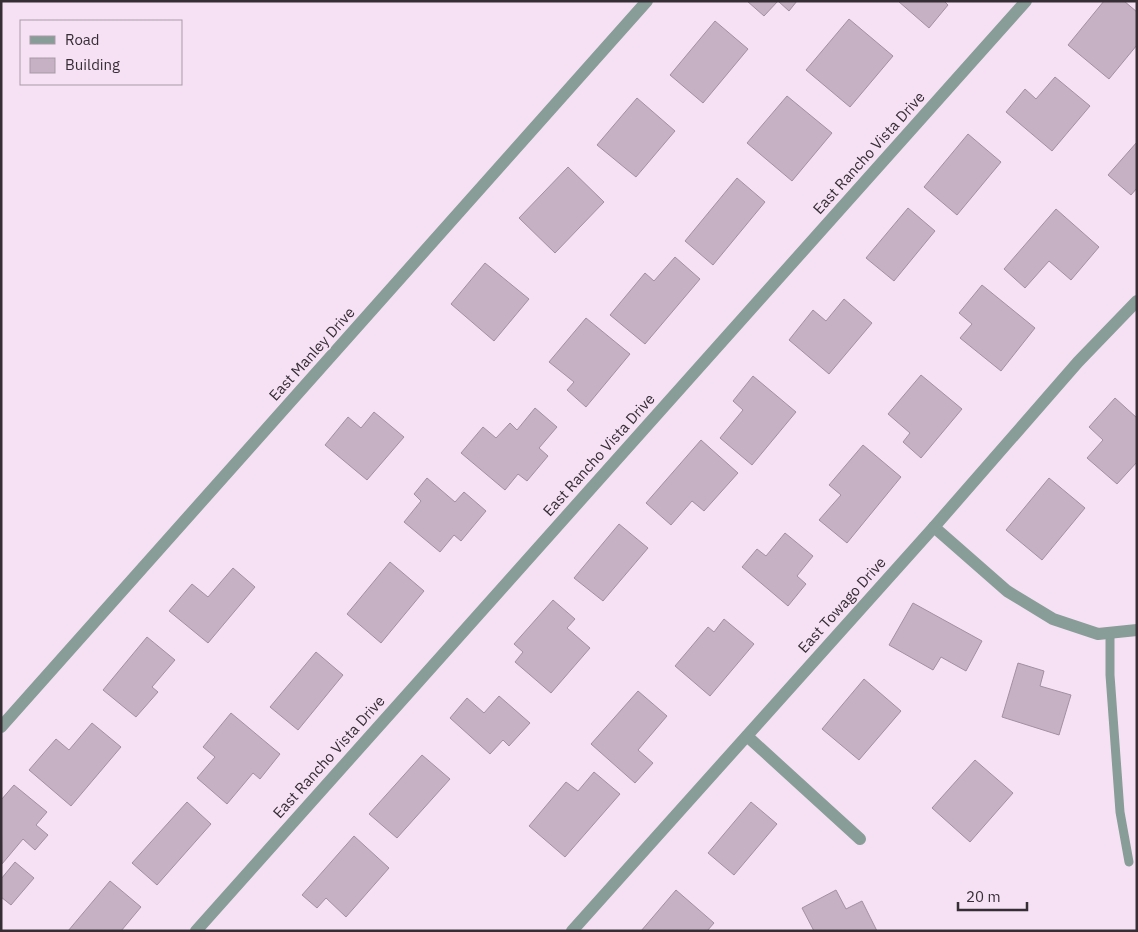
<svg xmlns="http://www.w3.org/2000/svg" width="1138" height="932" font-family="'IBM Plex Sans',sans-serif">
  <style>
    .building { fill: #c5b1c3; stroke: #a28fa1 }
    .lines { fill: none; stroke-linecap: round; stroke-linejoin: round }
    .service { stroke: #889d97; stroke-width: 9 }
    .minor { stroke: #889d97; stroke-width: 12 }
    .labels { text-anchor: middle; stroke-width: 4; stroke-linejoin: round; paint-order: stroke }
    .street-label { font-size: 15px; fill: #362e35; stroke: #f6e1f4 }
  </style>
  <rect width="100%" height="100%" fill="#f6e1f4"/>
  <g class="building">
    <path d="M747 1H778L764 16Z"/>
    <path d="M778 1H797L789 11Z"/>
    <path d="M898 1H944L948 5 929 28Z"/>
    <path d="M1104 1H1124L1137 12V45L1109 79 1068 45Z"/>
    <path d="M849 19 893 56 850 107 806 70Z"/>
    <path d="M715 21 748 49 703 103 670 75Z"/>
    <path d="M1055 77 1090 106 1052 151 1006 112 1025 89 1036 99Z"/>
    <path d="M787 96 832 133 792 181 747 143Z"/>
    <path d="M637 98 675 131 636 177 597 145Z"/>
    <path d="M968 134 1001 162 957 215 924 187Z"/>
    <path d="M1137 142V188L1131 195 1108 175Z"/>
    <path d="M568 167 604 202 555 253 519 218Z"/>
    <path d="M737 178 765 202 713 265 685 241Z"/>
    <path d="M908 208 935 231 894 281 866 258Z"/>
    <path d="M1056 209 1099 247 1071 280 1049 261 1025 288 1004 269Z"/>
    <path d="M675 257 700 279 645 344 610 315 645 273 654 281Z"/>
    <path d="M485 263 529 299 494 341 451 304Z"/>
    <path d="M982 285 1035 328 1001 371 960 338 972 324 959 313Z"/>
    <path d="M844 299 872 323 829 374 789 340 813 310 826 321Z"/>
    <path d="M586 318 630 354 586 407 567 390 574 382 549 362Z"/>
    <path d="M921 375 962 409 921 458 903 442 910 433 888 414Z"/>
    <path d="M753 376 796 412 752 465 720 438 743 410 733 401Z"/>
    <path d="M1115 398 1137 418V462L1117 484 1087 458 1103 440 1089 427Z"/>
    <path d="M535 408 557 427 539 448 548 456 527 481 518 474 505 490 461 453 483 427 496 438 510 423 517 430Z"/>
    <path d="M374 412 404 437 367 480 325 445 348 417 361 428Z"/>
    <path d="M701 440 738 473 704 511 692 501 671 525 646 503Z"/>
    <path d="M863 445 901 477 847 543 819 520 841 495 829 485Z"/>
    <path d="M427 478 455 502 464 492 486 511 461 541 454 535 440 552 404 522 421 501 414 494Z"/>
    <path d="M1049 478 1085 508 1042 560 1006 530Z"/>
    <path d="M619 524 648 548 603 601 574 578Z"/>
    <path d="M785 533 813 556 797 576 806 584 788 606 742 567 757 549 766 556Z"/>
    <path d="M390 562 424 591 381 643 347 614Z"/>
    <path d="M233 568 255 587 208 643 169 611 192 584 208 597Z"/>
    <path d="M553 600 575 619 567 628 590 648 551 693 515 662 523 652 514 644Z"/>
    <path d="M913 603 982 641 966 671 941 657 933 670 889 645Z"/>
    <path d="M724 619 754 644 710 696 675 666 708 627 714 632Z"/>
    <path d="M147 637 175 660 152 687 158 692 136 717 103 690Z"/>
    <path d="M316 652 343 675 298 730 270 707Z"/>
    <path d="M1018 663 1044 671 1040 686 1071 695 1059 735 1002 717Z"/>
    <path d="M864 679 901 711 859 760 822 729Z"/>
    <path d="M638 691 667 716 638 750 653 763 635 783 591 744Z"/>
    <path d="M499 696 530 723 509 746 503 740 490 754 450 718 467 698 484 713Z"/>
    <path d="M231 713 280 754 260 779 253 773 227 804 197 778 215 757 203 747Z"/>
    <path d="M92 723 121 747 71 806 29 770 56 739 69 750Z"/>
    <path d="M422 755 450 779 397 838 369 814Z"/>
    <path d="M975 760 1013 793 970 842 932 808Z"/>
    <path d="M594 772 620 794 565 857 529 826 566 782 578 791Z"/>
    <path d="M14 785 47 812 36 825 48 835 35 850 23 839 2 864 1 800Z"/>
    <path d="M187 802 211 824 157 885 132 863Z"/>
    <path d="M751 802 777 824 734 875 708 853Z"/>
    <path d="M354 836 389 868 346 917 326 898 317 908 302 895Z"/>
    <path d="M15 862 34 878 11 905 1 897V879Z"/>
    <path d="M110 881 141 907 121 931H68Z"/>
    <path d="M676 890 714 923 707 931H641Z"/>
    <path d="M836 890 846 909 862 901 877 931H814L802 908Z"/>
  </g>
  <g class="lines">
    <path class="service" d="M1110 632V675L1120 812 1129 862"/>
    <g class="minor">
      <path d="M934 527 1007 591 1053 619 1098 634 1137 630"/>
      <path d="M1 727 647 1"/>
      <path d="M747 736 860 839"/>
      <path d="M196 931 1026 1"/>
      <path d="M572 931 934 527 1078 362 1137 301"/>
    </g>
  </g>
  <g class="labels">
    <g class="street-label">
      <text transform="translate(869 153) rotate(-48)" y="5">East Rancho Vista Drive</text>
      <text transform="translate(312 354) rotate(-48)" y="5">East Manley Drive</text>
      <text transform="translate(599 455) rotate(-48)" y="5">East Rancho Vista Drive</text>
      <text transform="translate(842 605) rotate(-48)" y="5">East Towago Drive</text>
      <text transform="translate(329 757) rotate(-48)" y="5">East Rancho Vista Drive</text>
    </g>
  </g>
  <rect width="1138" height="932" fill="none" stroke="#362e35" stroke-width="5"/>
  <rect x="20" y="20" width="162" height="65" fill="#f6e1f4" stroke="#a999a8"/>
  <rect x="30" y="36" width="25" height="8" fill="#889d97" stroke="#a999a8"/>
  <text x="65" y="45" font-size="15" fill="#362e35">Road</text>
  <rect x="30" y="58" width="25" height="15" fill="#c5b1c3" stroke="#a999a8"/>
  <text x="65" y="70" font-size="15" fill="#362e35">Building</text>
  <path d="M958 902v8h69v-8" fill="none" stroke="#362e35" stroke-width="2.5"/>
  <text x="966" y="902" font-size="15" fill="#362e35" stroke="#f6e1f4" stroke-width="4" paint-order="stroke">20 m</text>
</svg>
